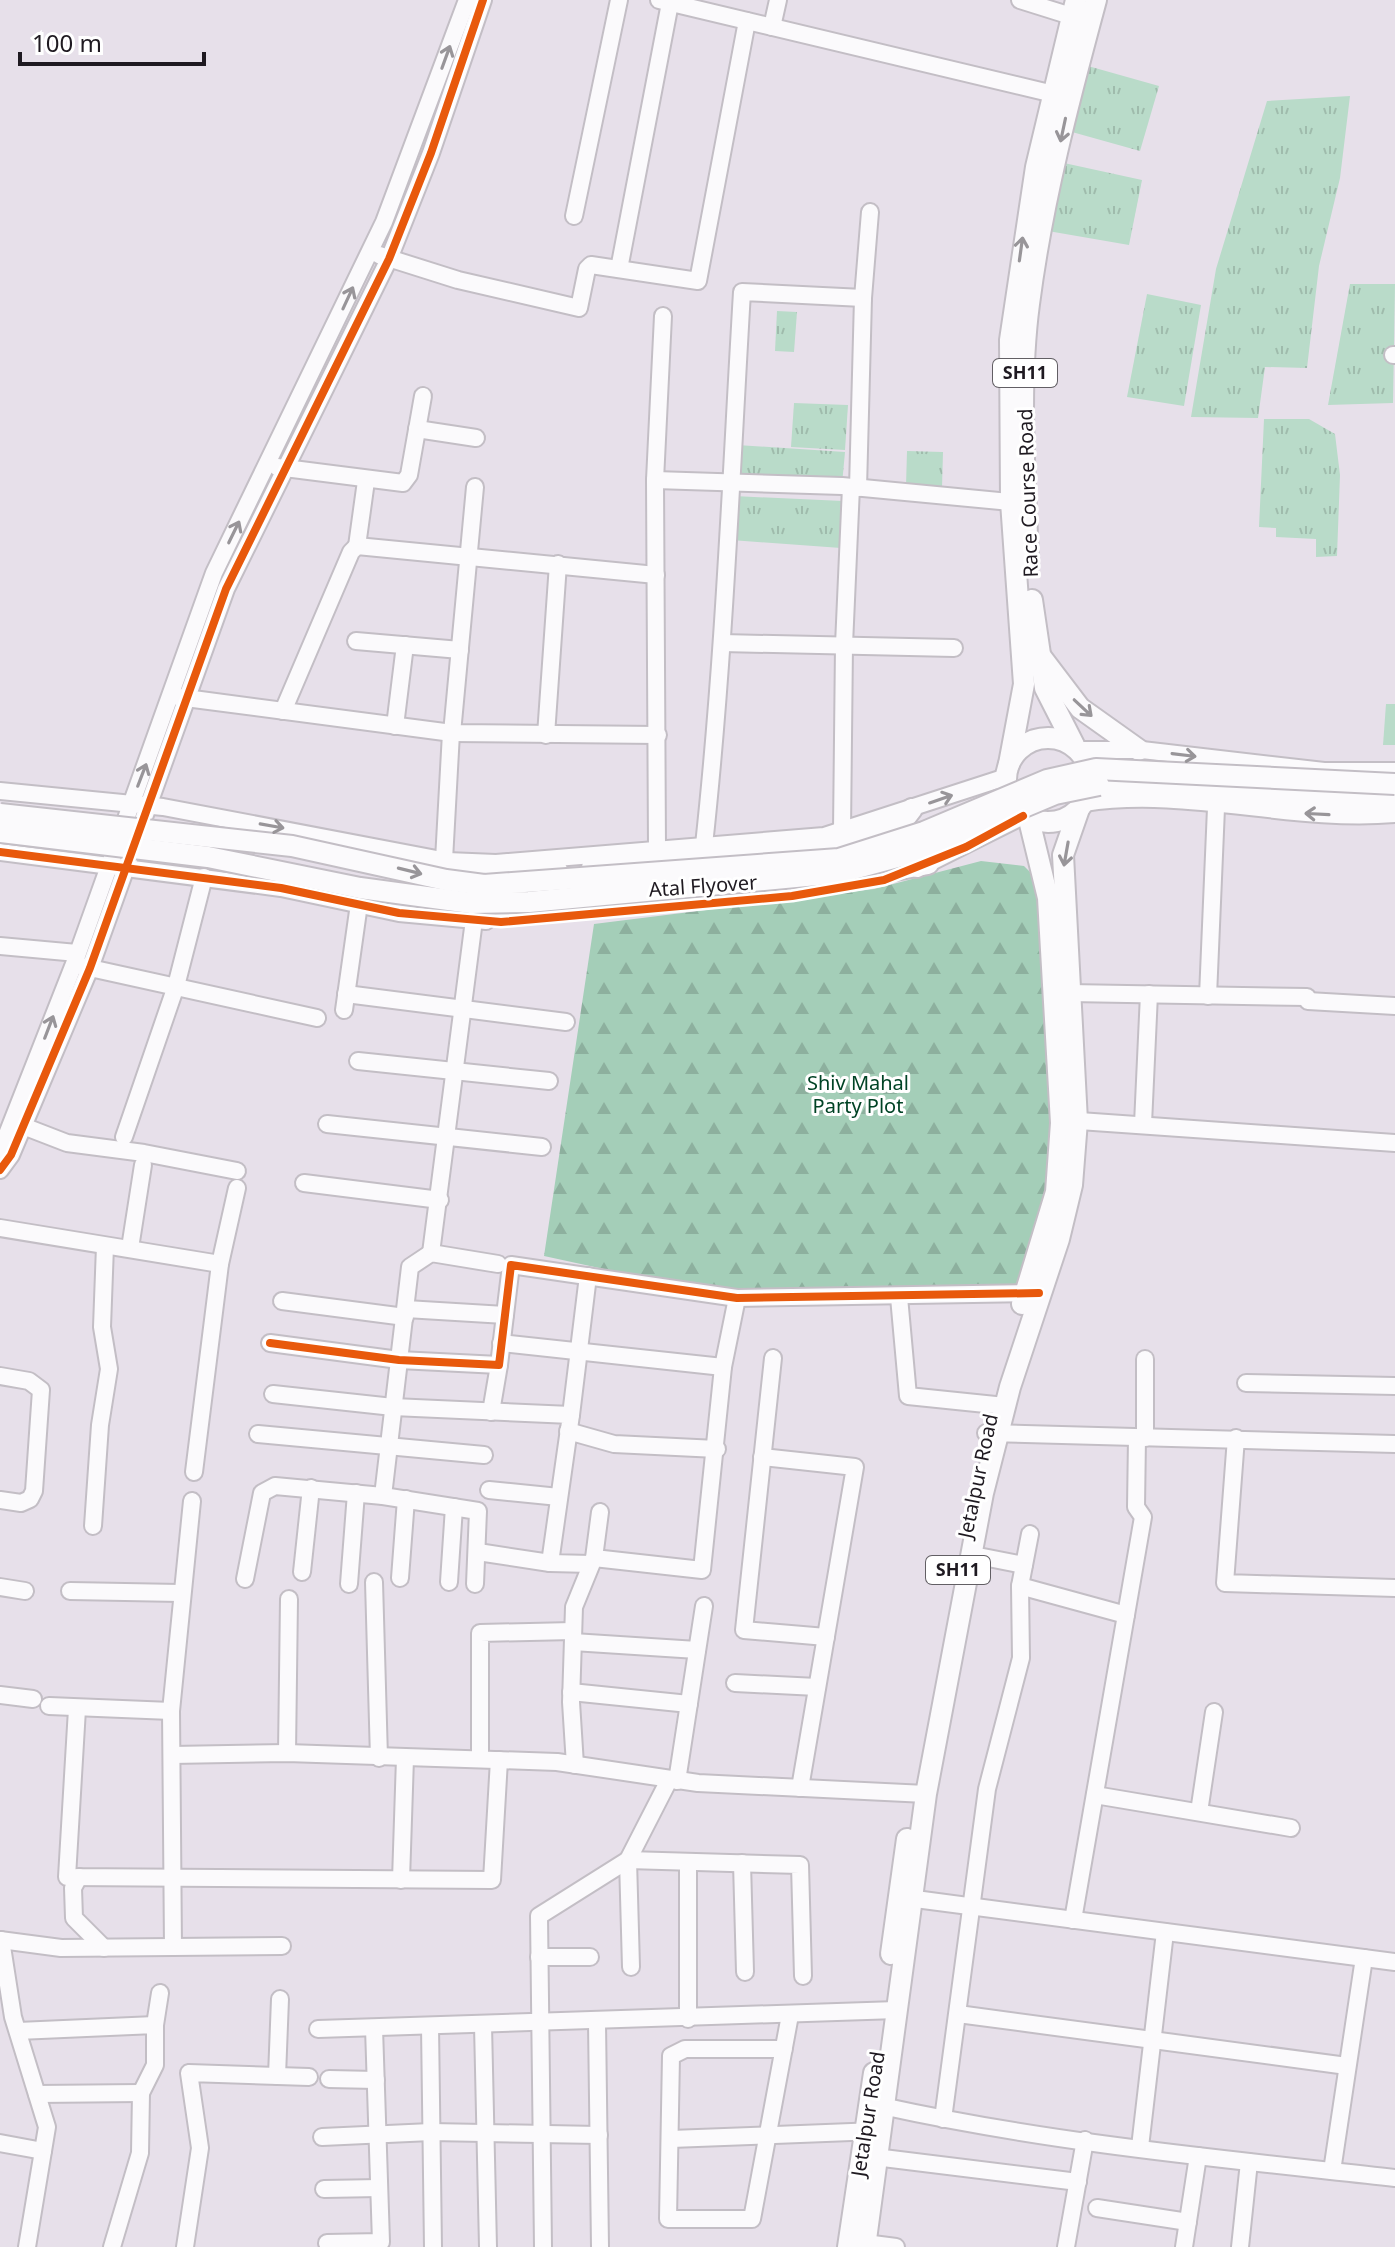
<svg xmlns="http://www.w3.org/2000/svg" width="1395" height="2247" font-family="'Noto Sans',sans-serif">
  <style>
    .grass { fill: url(#grass-tufts) }
    .forest { fill: url(#forest-firs) }
    .lines { fill: none; stroke-linecap: round; stroke-linejoin: round }
    .minor-casing { stroke: #c3bec5; stroke-width: 20 }
    .major-casing { stroke: #c3bec5; stroke-width: 24 }
    .minor { stroke: #fbfafc; stroke-width: 16 }
    .major { stroke: #fbfafc; stroke-width: 20 }
    .major-bridge-casing { stroke: #c3bec5; stroke-width: 24; stroke-linecap: butt }
    .major-bridge { stroke: #fbfafc; stroke-width: 20 }
    .cycleway-casing { stroke: #fff; stroke-width: 13 }
    .cycleway { stroke: #e8590c; stroke-width: 8 }
    .oneway { stroke: #989599 }
    .labels { text-anchor: middle; stroke-width: 6; stroke-linejoin: round; paint-order: stroke }
    .shield { fill: #fff; stroke: #625f64; stroke-width: 2 }
    .shield-label { font-size: 18px; font-weight: bold; fill: #1f1a21 }
    .street-label { font-size: 20px; fill: #1f1a21; stroke: #fff }
    .park-label { font-size: 20px; fill: #004325; stroke: #fff }
  </style>
  <defs>
    <pattern id="grass-tufts" width="24" height="20" patternUnits="userSpaceOnUse" patternTransform="scale(2)"><rect width="24" height="20" fill="#b9dbc9"/><path d="M3 7l-1-3M5 7V3M7 7l1-3M15 17l-1-3M17 17v-4M19 17l1-3" fill="none" stroke="#9fbbac"/></pattern>
    <pattern id="forest-firs" width="22" height="20" patternUnits="userSpaceOnUse" patternTransform="scale(2)"><rect width="22" height="20" fill="#a4ceb8"/><path d="M5 1l3.5 6h-7zM16 11l3.5 6h-7z" fill="#8db09e"/></pattern>
  </defs>
  <rect width="100%" height="100%" fill="#e7e0ea"/>
  <g class="grass">
    <path d="M1088 66 1159 86 1140 151 1072 132Z"/>
    <path d="M1350 96 1340 178 1319 266 1307 368 1265 367 1258 418 1191 417 1216 269 1267 101Z"/>
    <path d="M1064 163 1142 180 1129 245 1048 231Z"/>
    <path d="M1350 284H1395L1393 403 1328 405Z"/>
    <path d="M1147 294 1201 305 1184 406 1127 397Z"/>
    <path d="M777 311 797 312 794 352 775 351Z"/>
    <path d="M794 403 848 405 845 450 791 447Z"/>
    <path d="M1264 419H1309L1335 434 1340 475 1337 556 1316 557V539L1276 537V528L1259 527Z"/>
    <path d="M737 445 845 452 842 484 734 481Z"/>
    <path d="M907 451 943 452 942 488 906 486Z"/>
    <path d="M734 496 843 501 841 548 731 540Z"/>
    <path d="M1386 704H1395V745H1383Z"/>
  </g>
  <path class="forest" d="M981 861 1024 866 1058 900 1064 1130 1029 1296 737 1298 544 1256 594 924 874 889Z"/>
  <g class="lines">
    <defs>
      <g id="minor">
        <path d="M659 0 1062 96"/>
        <path d="M1020 0 1071 16"/>
        <path d="M772 27 778 0"/>
        <path d="M574 216 619 0"/>
        <path d="M379 255 458 280 579 308 587 269 591 265 698 281 747 21"/>
        <path d="M619 269 670 3"/>
        <path d="M1393 355H1395"/>
        <path d="M417 429 476 438"/>
        <path d="M277 467 403 483 409 475 423 396"/>
        <path d="M655 480 842 486 1021 503"/>
        <path d="M858 488 863 298 870 212"/>
        <path d="M357 546 366 481"/>
        <path d="M356 641 460 650"/>
        <path d="M722 643 954 648"/>
        <path d="M178 697 452 733 658 735"/>
        <path d="M283 711 351 552 357 546 656 575"/>
        <path d="M395 726 405 645"/>
        <path d="M452 733 475 487"/>
        <path d="M546 735 558 564"/>
        <path d="M1078 750H1142L1324 771H1395"/>
        <path d="M0 791 163 807 447 861 496 863 824 836 1006 777"/>
        <path d="M1084 803C1187 787 1291 823 1395 814"/>
        <path d="M842 831 844 645 851 487"/>
        <path d="M704 845C724 661 731 477 742 292L863 298"/>
        <path d="M657 849 655 480 663 316"/>
        <path d="M0 852 281 888 399 913 486 921"/>
        <path d="M444 860 451 733"/>
        <path d="M917 869 1021 817"/>
        <path d="M0 946 77 953"/>
        <path d="M81 966 317 1018"/>
        <path d="M1069 993 1307 997"/>
        <path d="M346 994 566 1022"/>
        <path d="M1208 996 1216 808"/>
        <path d="M1308 1001 1395 1006"/>
        <path d="M344 1010 359 904"/>
        <path d="M358 1061 549 1081"/>
        <path d="M1065 1120 1395 1143"/>
        <path d="M327 1124 542 1147"/>
        <path d="M1143 1124 1149 994"/>
        <path d="M23 1126 67 1143 144 1153 237 1171"/>
        <path d="M124 1137 176 986 204 877"/>
        <path d="M0 1152 74 964 214 573 384 222 467 0"/>
        <path d="M0 1170 11 1155 90 968 226 589 389 259 431 153 483 0"/>
        <path d="M304 1183 440 1200"/>
        <path d="M0 1228 220 1264"/>
        <path d="M130 1248 143 1165"/>
        <path d="M431 1253 474 920"/>
        <path d="M899 1297 908 1396 1005 1406"/>
        <path d="M282 1301 405 1317"/>
        <path d="M406 1309 505 1315"/>
        <path d="M270 1343 399 1360 499 1365 511 1265 737 1298 1034 1293"/>
        <path d="M501 1343 723 1367"/>
        <path d="M773 1358 744 1630 826 1637"/>
        <path d="M0 1376 29 1381 41 1390 34 1491 30 1499 21 1503 0 1500"/>
        <path d="M1246 1383 1395 1386"/>
        <path d="M273 1394 393 1407 571 1415 550 1563 591 1564"/>
        <path d="M491 1412 499 1365"/>
        <path d="M571 1415 588 1276"/>
        <path d="M568 1431 614 1444 717 1449"/>
        <path d="M986 1433 1395 1444"/>
        <path d="M258 1434 484 1455"/>
        <path d="M1145 1438V1359"/>
        <path d="M1236 1438 1225 1583 1395 1588"/>
        <path d="M762 1457 855 1467 800 1788"/>
        <path d="M194 1472 220 1264 237 1188"/>
        <path d="M489 1490 559 1497"/>
        <path d="M383 1496 410 1267 431 1253 498 1264"/>
        <path d="M93 1526 100 1425 109 1369 102 1327 105 1246"/>
        <path d="M1030 1534 1020 1586 1126 1615"/>
        <path d="M478 1552 550 1563"/>
        <path d="M973 1555 1024 1565"/>
        <path d="M594 1558 702 1570 723 1367 737 1298"/>
        <path d="M302 1572 311 1488"/>
        <path d="M400 1578 406 1499"/>
        <path d="M245 1579 262 1493 275 1486 383 1496 478 1511 475 1584"/>
        <path d="M374 1582 379 1758"/>
        <path d="M449 1582 454 1507"/>
        <path d="M349 1584 356 1493"/>
        <path d="M0 1587 25 1591"/>
        <path d="M70 1591 180 1593"/>
        <path d="M573 1642 697 1650"/>
        <path d="M735 1683 817 1687"/>
        <path d="M571 1692 689 1704"/>
        <path d="M0 1695 33 1699"/>
        <path d="M49 1706 171 1711"/>
        <path d="M77 1709 67 1877 492 1880 499 1760"/>
        <path d="M287 1753 289 1599"/>
        <path d="M172 1755 287 1753 557 1762 698 1783 926 1794"/>
        <path d="M480 1759V1633L573 1631"/>
        <path d="M575 1765 571 1702 574 1607 594 1558 600 1512"/>
        <path d="M677 1781 704 1606"/>
        <path d="M1095 1795 1291 1828"/>
        <path d="M1199 1812 1214 1712"/>
        <path d="M742 1863 745 1972"/>
        <path d="M79 1877 73 1888 74 1918 104 1948"/>
        <path d="M401 1880 405 1758"/>
        <path d="M900 1897 1395 1962"/>
        <path d="M1073 1920 1143 1517 1136 1507 1137 1438"/>
        <path d="M0 1940 61 1948 282 1946"/>
        <path d="M1 1940 13 2017 47 2127 27 2247"/>
        <path d="M173 1947 171 1711 192 1501"/>
        <path d="M539 1957H590"/>
        <path d="M631 1967 628 1860 669 1780"/>
        <path d="M958 2014 1347 2066"/>
        <path d="M688 2019V1862"/>
        <path d="M597 2023 600 2247"/>
        <path d="M155 2025 160 1993"/>
        <path d="M483 2025 488 2247"/>
        <path d="M430 2026 433 2247"/>
        <path d="M318 2029 897 2010"/>
        <path d="M18 2031 155 2025V2065L141 2093 140 2153 112 2247"/>
        <path d="M784 2049H685L671 2056 668 2219H752L790 2015"/>
        <path d="M277 2076 280 1999"/>
        <path d="M329 2079 376 2080"/>
        <path d="M37 2094 141 2093"/>
        <path d="M882 2106C1050 2143 1224 2159 1395 2178"/>
        <path d="M943 2119 987 1789 1021 1658 1020 1586"/>
        <path d="M322 2137 431 2132 599 2135"/>
        <path d="M671 2139 877 2131"/>
        <path d="M0 2143 43 2151"/>
        <path d="M1140 2147 1165 1932"/>
        <path d="M875 2157 1078 2182"/>
        <path d="M1332 2171 1364 1958"/>
        <path d="M324 2189 379 2188"/>
        <path d="M1097 2208 1188 2222"/>
        <path d="M327 2243 381 2242 374 2028"/>
        <path d="M865 2243 896 2247"/>
        <path d="M185 2247 200 2148 189 2073 309 2077"/>
        <path d="M543 2247 539 1916 628 1860 800 1865 803 1976"/>
        <path d="M1066 2247 1085 2140"/>
        <path d="M1184 2247 1198 2156"/>
        <path d="M1240 2247 1249 2162"/>
      </g>
      <g id="major">
        <path d="M1028 560C1025 477 1018 387 1029 304 1042 202 1069 100 1096 0"/>
        <path d="M1032 600 1045 688 1074 745"/>
        <path d="M1042 658 1080 708 1139 750"/>
        <circle cx="1048" cy="780" r="42"/>
        <path d="M1009 764 1024 684 1011 502 1010 340 1036 167 1076 0"/>
        <path d="M1099 785C1198 783 1296 804 1395 800"/>
        <path d="M592 867 813 848 899 826 912 809"/>
        <path d="M449 879 464 874 557 870"/>
        <path d="M451 902 475 913H519L774 892 928 864"/>
        <path d="M1022 1304 1056 1192 1061 1123 1048 898 1029 820"/>
        <path d="M891 1954 907 1839"/>
        <path d="M848 2247 874 2073"/>
        <path d="M865 2247 926 1794 983 1493 1010 1387 1059 1239 1072 1185 1077 1121 1063 855 1079 809"/>
      </g>
    </defs>
    <use href="#minor" class="minor-casing"/>
    <use href="#major" class="major-casing"/>
    <use href="#minor" class="minor"/>
    <use href="#major" class="major"/>
    <defs>
      <g id="major-bridge">
        <path d="M0 814 292 846 446 880 484 885 839 859 924 832 1047 780 1096 769 1395 784"/>
        <path d="M0 832 208 857 360 888 471 903 529 902 838 873 919 851 1055 794 1099 785"/>
      </g>
    </defs>
    <use href="#major-bridge" class="major-bridge-casing"/>
    <use href="#major-bridge" class="major-bridge"/>
    <defs>
      <g id="cycleway">
        <path d="M0 852 281 888 399 913 501 922 792 896 884 880 966 847 1023 816"/>
        <path d="M0 1170 11 1155 90 968 226 589 389 259 431 153 483 0"/>
        <path d="M270 1343 399 1360 499 1365 511 1265 737 1298 1039 1293"/>
      </g>
    </defs>
    <use href="#cycleway" class="cycleway-casing"/>
    <use href="#cycleway" class="cycleway"/>
  </g>
  <defs><path id="oneway-shaft" d="M-6 0H5M1.5-3L5.5 0L1.5 3" fill="none" stroke-width="1.6" stroke-linecap="round" stroke-linejoin="round" transform="scale(2)"/></defs>
  <g class="oneway">
    <use href="#oneway-shaft" transform="translate(446 57) rotate(-70)"/>
    <use href="#oneway-shaft" transform="translate(1063 130) rotate(102)"/>
    <use href="#oneway-shaft" transform="translate(1021 249) rotate(-82)"/>
    <use href="#oneway-shaft" transform="translate(348 298) rotate(-65)"/>
    <use href="#oneway-shaft" transform="translate(234 532) rotate(-64)"/>
    <use href="#oneway-shaft" transform="translate(1083 708) rotate(43)"/>
    <use href="#oneway-shaft" transform="translate(1184 755) rotate(7)"/>
    <use href="#oneway-shaft" transform="translate(142 775) rotate(-69)"/>
    <use href="#oneway-shaft" transform="translate(941 799) rotate(-19)"/>
    <use href="#oneway-shaft" transform="translate(1317 814) rotate(-177)"/>
    <use href="#oneway-shaft" transform="translate(272 826) rotate(10)"/>
    <use href="#oneway-shaft" transform="translate(1066 854) rotate(100)"/>
    <use href="#oneway-shaft" transform="translate(410 871) rotate(14)"/>
    <use href="#oneway-shaft" transform="translate(49 1027) rotate(-69)"/>
  </g>
  <g class="labels">
    <g class="shield">
      <rect x="993" y="359" width="64" height="28" rx="6"/>
      <rect x="926" y="1556" width="64" height="28" rx="6"/>
    </g>
    <g class="shield-label">
      <text x="1025" y="379">SH11</text>
      <text x="958" y="1576">SH11</text>
    </g>
    <g class="street-label">
      <text transform="translate(1028 493) rotate(-92)" y="7">Race Course Road</text>
      <text transform="translate(703 886) rotate(-4)" y="7">Atal Flyover</text>
      <text transform="translate(978 1476) rotate(-78)" y="7">Jetalpur Road</text>
      <text transform="translate(868 2114) rotate(-81)" y="7">Jetalpur Road</text>
    </g>
    <g class="park-label">
      <text x="858" y="1090">Shiv Mahal<tspan x="858" dy="23">Party Plot</tspan></text>
    </g>
  </g>
  <path d="M20 52v12h184v-12" fill="none" stroke="#1f1a21" stroke-width="4"/>
  <text x="32" y="52" font-size="24" fill="#1f1a21" stroke="#ffffff" stroke-width="6" paint-order="stroke">100 m</text>
</svg>
